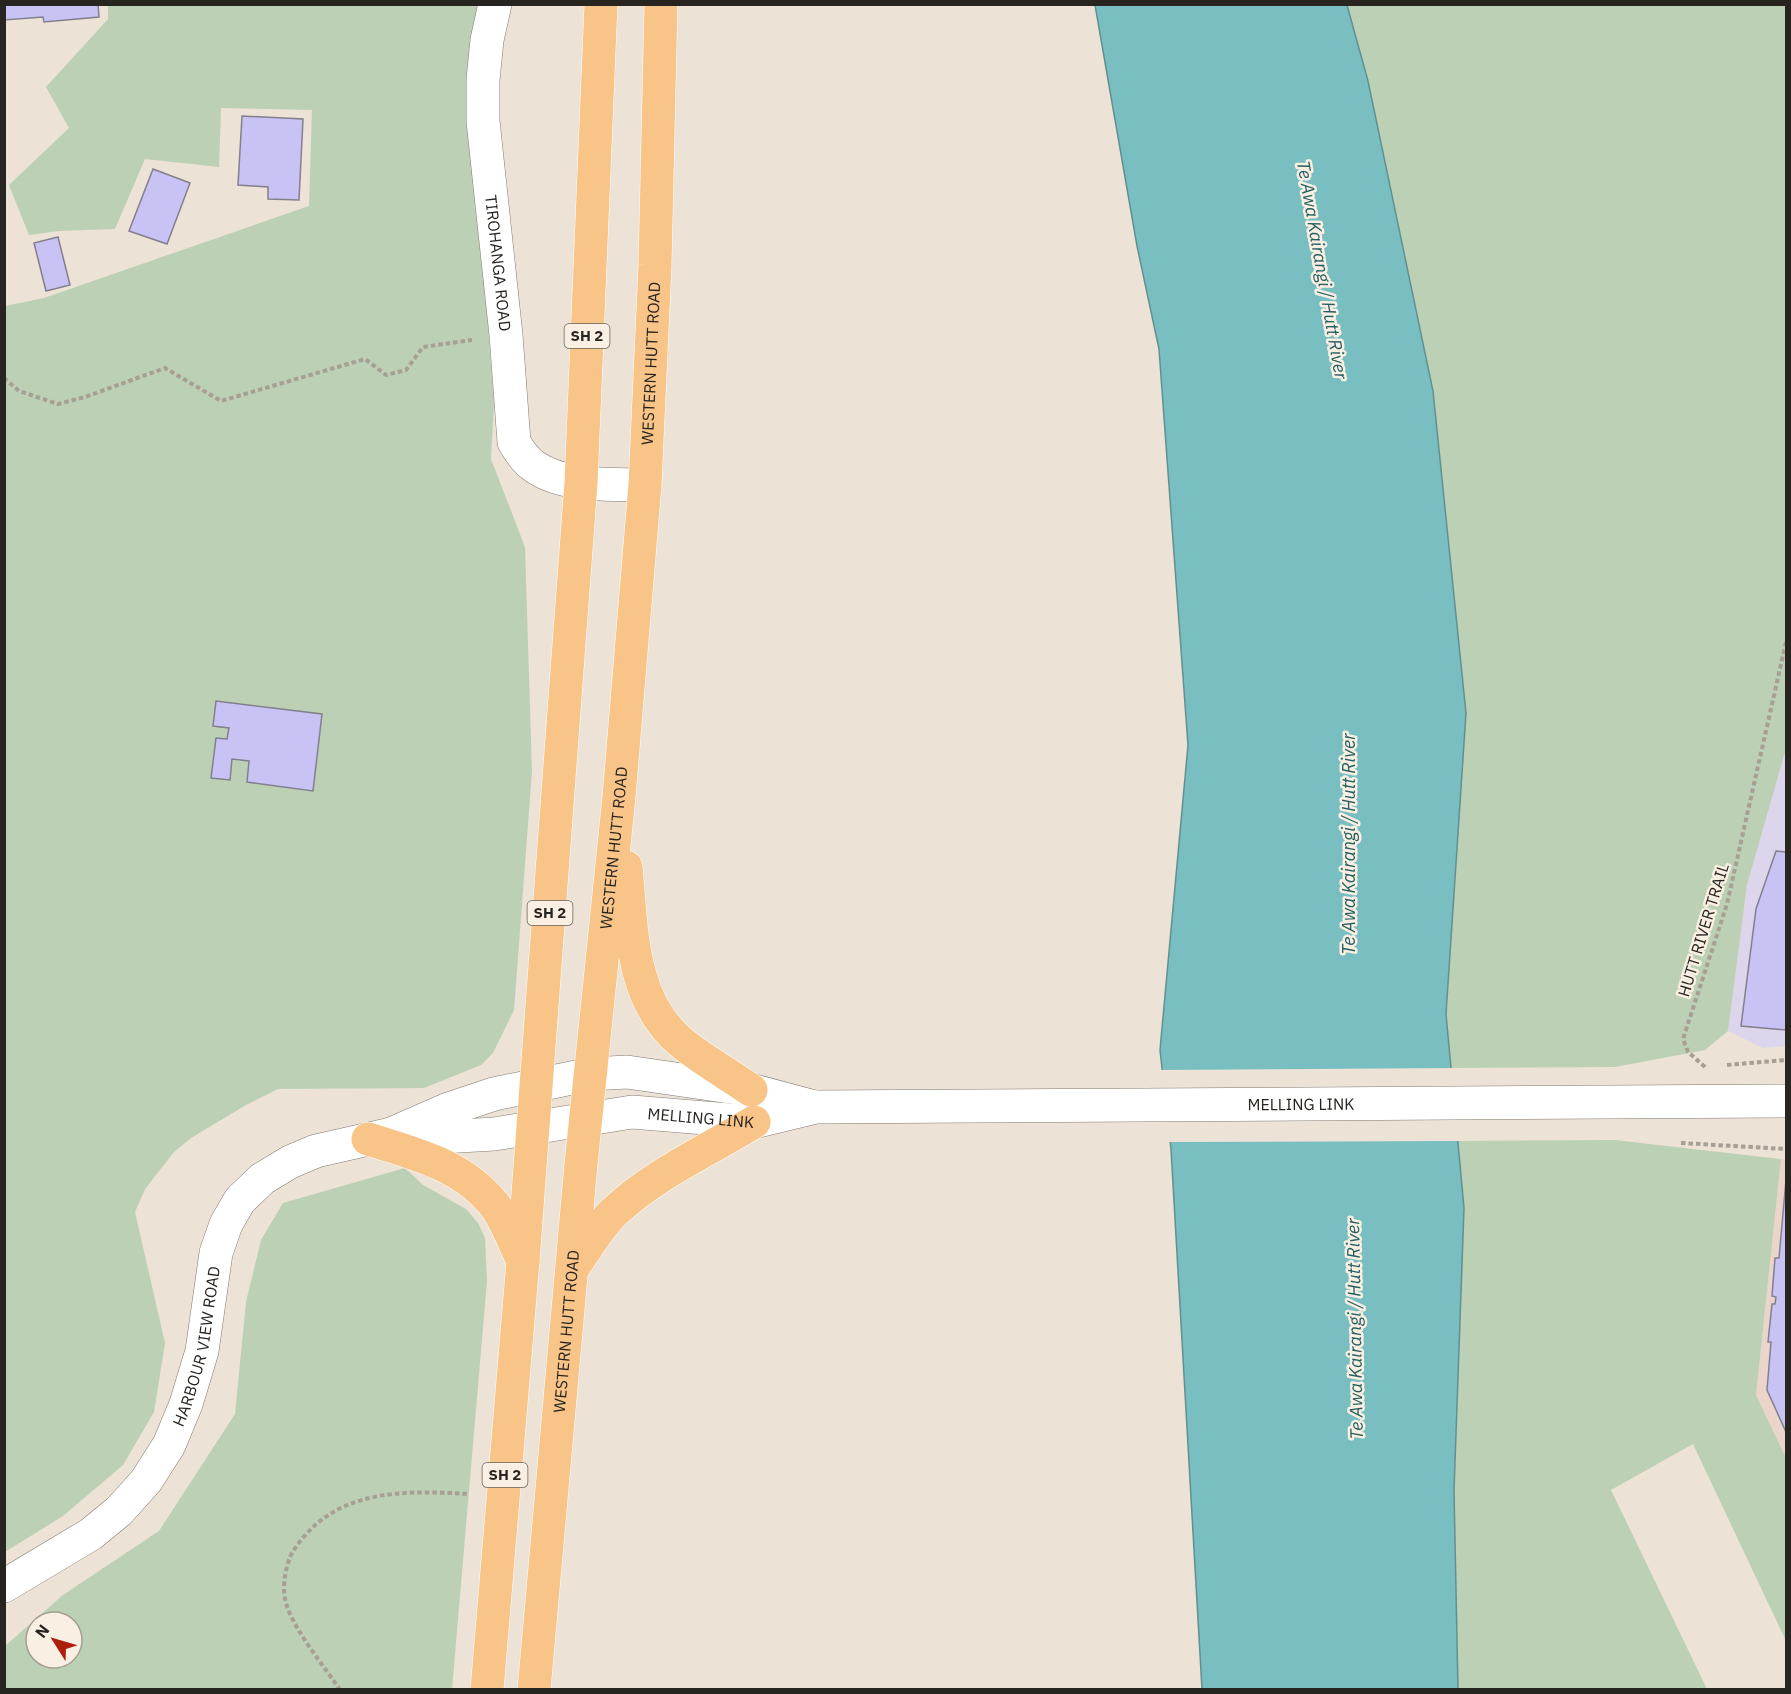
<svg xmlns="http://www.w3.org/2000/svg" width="1791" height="1694" font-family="'IBM Plex Sans',sans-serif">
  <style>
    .commercial { fill: #ebd4c9 }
    .industrial { fill: #ddd5eb }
    .green { fill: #bcd0b6; fill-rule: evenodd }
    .water { fill: #79bec1; stroke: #619091; stroke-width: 1.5 }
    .pier { fill: #ece2d5 }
    .building { fill: #c9c2f4; stroke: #82808d; stroke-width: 1.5 }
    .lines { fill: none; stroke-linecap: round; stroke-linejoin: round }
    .secondary-casing { stroke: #837a6f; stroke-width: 34 }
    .highway-casing { stroke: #fff; stroke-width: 34 }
    .path { stroke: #a79f95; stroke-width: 4; stroke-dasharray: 4.5 3; stroke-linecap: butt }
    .secondary { stroke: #fff; stroke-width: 33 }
    .highway { stroke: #f8c488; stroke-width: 33 }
    .labels { text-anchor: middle; stroke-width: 5; stroke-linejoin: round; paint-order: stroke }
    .shield { fill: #f9efe2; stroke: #67615a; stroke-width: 1.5 }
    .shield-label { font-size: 15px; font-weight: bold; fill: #282420 }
    .street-label { font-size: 16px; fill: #282420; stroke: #f9efe2 }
    .water-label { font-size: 18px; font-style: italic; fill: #245e61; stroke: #f9efe2 }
  </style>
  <rect width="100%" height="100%" fill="#ece2d5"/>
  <path class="commercial" d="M1781 1159H1786V1458L1756 1395Z"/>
  <path class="industrial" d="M1786 749V1046L1763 1048 1728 1031 1747 885Z"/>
  <g class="green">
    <path d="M108 5H480L471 109 494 402 491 459 525 547 532 771 514 1010 493 1053 481 1065 424 1088 278 1089 246 1105 191 1138 174 1152 145 1189 135 1212 165 1343 154 1412 123 1465 63 1516 5 1552V306L44 298 309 206 312 110 221 108 219 167 145 159 115 229 59 231 29 235 9 185 69 128 46 87 108 19Z"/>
    <path d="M1347 5H1786V749L1747 885 1728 1031 1705 1050 1615 1067 1451 1068 1446 1014 1466 713 1433 391 1368 81Z"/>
    <path d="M1615 1140 1781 1159 1756 1395 1786 1458V1641L1693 1444 1611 1490 1707 1689H1458L1454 1490 1458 1141Z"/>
    <path d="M405 1168 423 1185 466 1209 478 1223 485 1238 487 1281 452 1689H5V1646L63 1595 159 1531 235 1414 246 1302 261 1240 283 1203ZM36 1622H72V1658H36Z"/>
  </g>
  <path class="water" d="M1095 5H1347L1368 81 1433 391 1466 713 1446 1014 1464 1208 1454 1490 1458 1689H1202L1171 1149 1160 1050 1188 745 1159 349 1137 246Z"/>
  <path class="pier" d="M1454 1068 1461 1141 1167 1142 1159 1070Z"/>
  <g class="building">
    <path d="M4 4H98L99 17 44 22 43 17 4 20Z"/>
    <path d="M242 116 303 119 299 200 268 199V187L238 185Z"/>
    <path d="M153 169 190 183 167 244 129 231Z"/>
    <path d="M58 237 70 285 46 291 34 243Z"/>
    <path d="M216 701 322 714 313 791 247 782 249 761 232 759 230 780 211 778 216 738 227 739 229 728 213 726Z"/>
    <path d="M1776 851 1786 852V1030L1741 1026 1756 909Z"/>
    <path d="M1786 1180V1432L1767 1390 1771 1342H1768L1772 1304H1775L1776 1297 1772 1296 1775 1258H1779Z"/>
  </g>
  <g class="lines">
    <defs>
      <g id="secondary">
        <path id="s1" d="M495 4 487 40 483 80V121L506 335 514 442C519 451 526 461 535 467 564 487 611 484 645 485"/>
        <path id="s2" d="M391 1134 442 1137 494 1134 632 1112 754 1122 816 1107 1786 1101"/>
        <path id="s3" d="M4 1586 91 1534 119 1511 146 1481 169 1445 186 1404 202 1351 216 1253 226 1224 240 1200 262 1179 290 1162 316 1151 391 1134 446 1110 494 1094 591 1074 627 1072 751 1090 814 1107"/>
      </g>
      <g id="highway">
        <path d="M626 867C632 928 630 1001 682 1043 703 1060 728 1074 751 1090"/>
        <path d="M368 1139C416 1154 464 1165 496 1207 507 1223 514 1243 523 1261"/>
        <path d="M572 1269C585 1251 597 1229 613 1213 654 1174 707 1151 754 1122"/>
        <path d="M487 1690 523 1261 581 483 601 4"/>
        <path id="s4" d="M534 1690 581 1164 619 797 645 485 655 265 661 4"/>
      </g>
    </defs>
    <use href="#secondary" class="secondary-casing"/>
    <use href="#highway" class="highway-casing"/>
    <g class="path">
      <path d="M4 378 19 391 58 404 85 397 165 368 221 401 365 359 386 375 406 370 423 347 472 340"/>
      <path d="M1727 1065 1786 1060"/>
      <path d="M1705 1067 1688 1052 1683 1039 1727 904 1786 642"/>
      <path d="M1681 1143 1786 1149"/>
      <path d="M340 1690C324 1666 298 1635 288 1609 281 1592 284 1572 291 1555 296 1545 305 1535 313 1527 355 1488 416 1491 469 1494"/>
    </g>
    <use href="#secondary" class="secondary"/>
    <use href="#highway" class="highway"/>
  </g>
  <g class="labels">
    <g class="shield">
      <rect x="564.5" y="324" width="45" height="24" rx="4.5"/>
      <rect x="527.5" y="901" width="45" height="24" rx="4.5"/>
      <rect x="482.5" y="1463" width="45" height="24" rx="4.5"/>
    </g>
    <g class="shield-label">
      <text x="587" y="341">SH 2</text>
      <text x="550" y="918">SH 2</text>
      <text x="505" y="1480">SH 2</text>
    </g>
    <g class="street-label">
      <text dy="6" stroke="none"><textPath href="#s1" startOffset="261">TIROHANGA ROAD</textPath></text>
      <text dy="6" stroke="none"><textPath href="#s4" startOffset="1332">WESTERN HUTT ROAD</textPath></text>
      <text dy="6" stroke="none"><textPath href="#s4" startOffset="846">WESTERN HUTT ROAD</textPath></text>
      <text transform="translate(1703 930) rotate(-73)" y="6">HUTT RIVER TRAIL</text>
      <text dy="6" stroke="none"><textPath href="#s2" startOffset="914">MELLING LINK</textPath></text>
      <text dy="6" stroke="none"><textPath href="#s2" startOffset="312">MELLING LINK</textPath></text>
      <text dy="6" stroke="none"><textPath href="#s4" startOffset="360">WESTERN HUTT ROAD</textPath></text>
      <text dy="6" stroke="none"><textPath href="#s3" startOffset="324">HARBOUR VIEW ROAD</textPath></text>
    </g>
    <g class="water-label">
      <text transform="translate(1322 270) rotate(80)" y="6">Te Awa Kairangi / Hutt River</text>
      <text transform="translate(1349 844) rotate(-90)" y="6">Te Awa Kairangi / Hutt River</text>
      <text transform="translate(1355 1329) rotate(-91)" y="6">Te Awa Kairangi / Hutt River</text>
    </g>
  </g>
  <rect width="1791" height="1694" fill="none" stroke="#282420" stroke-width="12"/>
  <g transform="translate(54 1640) rotate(307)"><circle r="28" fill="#f9efe2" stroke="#a59e94" stroke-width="1.5"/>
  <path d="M0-4.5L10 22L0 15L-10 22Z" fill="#ae1e0d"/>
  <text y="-9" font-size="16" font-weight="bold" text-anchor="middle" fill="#282420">N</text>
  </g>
</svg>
